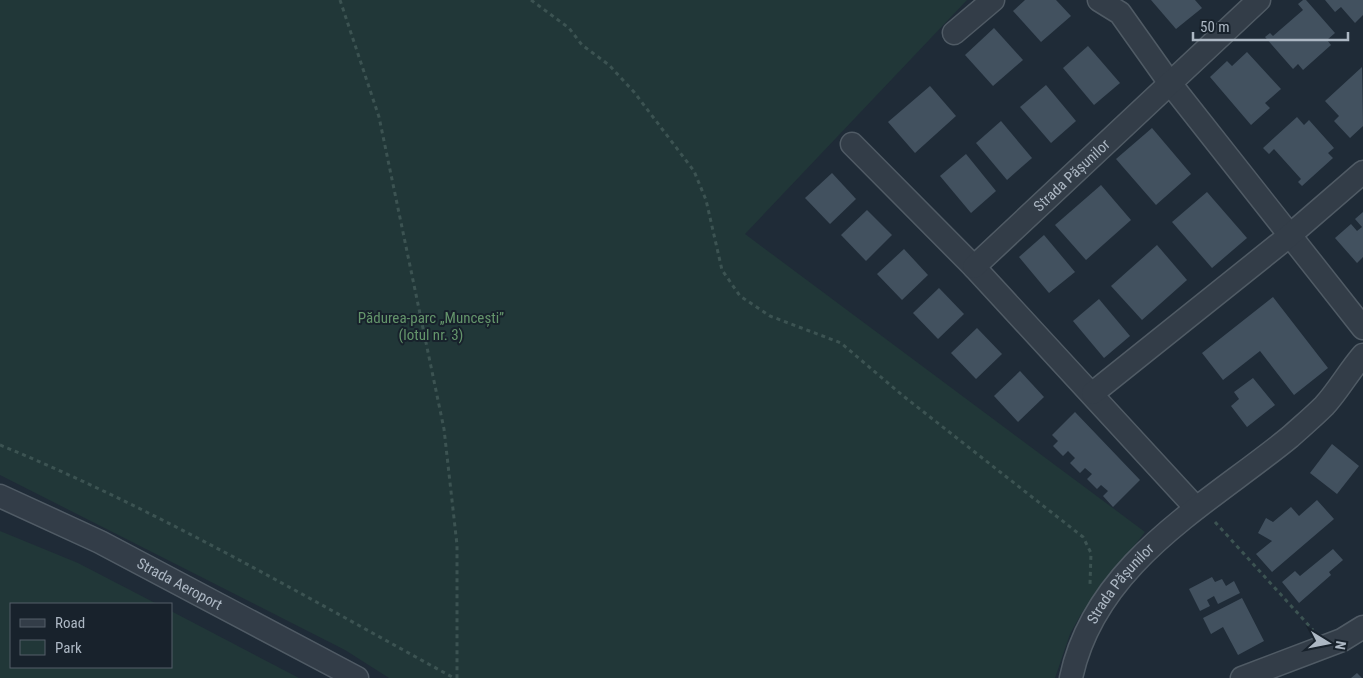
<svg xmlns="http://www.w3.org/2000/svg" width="1363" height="678" font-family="'Roboto Condensed',sans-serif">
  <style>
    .green { fill: #213738 }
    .building { fill: #42515f }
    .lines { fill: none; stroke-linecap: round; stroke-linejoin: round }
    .minor-casing { stroke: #505b65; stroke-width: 25 }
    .path { stroke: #3c5352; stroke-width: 3; stroke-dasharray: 4 4; stroke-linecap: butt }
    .minor { stroke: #333d48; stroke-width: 22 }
    .labels { text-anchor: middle; stroke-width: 4; stroke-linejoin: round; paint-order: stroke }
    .street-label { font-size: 15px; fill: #adb8c4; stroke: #18222c }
    .park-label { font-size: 15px; fill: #64956b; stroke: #18222c }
  </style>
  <rect width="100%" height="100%" fill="#1f2b37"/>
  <g class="green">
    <path d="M0 0H967L745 234 1145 532 1081 614 1070 634 1055 678H389L345 650 0 475Z"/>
    <path d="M0 531 78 563 157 604H11V667H171V611L299 678H0Z"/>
  </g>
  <g class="building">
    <path d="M1025 0H1056L1071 16 1041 42 1013 11Z"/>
    <path d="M1151 0H1195L1202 8 1176 29Z"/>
    <path d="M1303 0H1306L1335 33 1327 40 1331 45 1303 70 1298 64 1293 69 1265 37 1270 33 1273 36 1303 10 1298 4Z"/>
    <path d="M1325 0H1363V15L1355 23 1341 7 1335 12Z"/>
    <path d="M994 28 1023 60 993 86 965 55Z"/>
    <path d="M1088 46 1120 83 1094 105 1063 68Z"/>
    <path d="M1247 52 1281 89 1265 103 1270 108 1251 125 1210 77 1227 61 1232 66Z"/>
    <path d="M1362 67 1363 126 1350 138 1334 121 1339 116 1325 101Z"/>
    <path d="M1046 85 1076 121 1051 143 1020 107Z"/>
    <path d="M930 86 956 116 915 153 888 122Z"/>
    <path d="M1297 117 1304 125 1309 120 1334 148 1328 153 1333 158 1302 186 1298 182 1301 179 1274 149 1269 154 1263 148Z"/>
    <path d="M1001 121 1032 158 1007 180 976 143Z"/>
    <path d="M1152 128 1191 174 1156 205 1116 159Z"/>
    <path d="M966 154 996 191 971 213 940 176Z"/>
    <path d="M832 173 856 199 830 224 805 198Z"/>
    <path d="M1101 185 1131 220 1086 260 1055 225Z"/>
    <path d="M1207 192 1247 238 1212 268 1172 222Z"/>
    <path d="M867 210 892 235 866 261 841 235Z"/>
    <path d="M1363 212V257L1357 263 1335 238 1351 224 1357 231 1362 227 1355 219Z"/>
    <path d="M1044 235 1075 272 1049 293 1019 257Z"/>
    <path d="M1157 245 1187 280 1142 320 1111 286Z"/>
    <path d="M904 249 928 275 902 300 877 274Z"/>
    <path d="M939 288 964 314 938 339 913 313Z"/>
    <path d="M1273 297 1328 368 1294 395 1260 351 1223 380 1202 353Z"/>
    <path d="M1099 299 1130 336 1104 358 1073 321Z"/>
    <path d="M977 328 1002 354 976 379 951 353Z"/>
    <path d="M1020 371 1044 397 1018 422 994 396Z"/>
    <path d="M1253 378 1275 405 1247 427 1231 406 1239 399 1234 392Z"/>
    <path d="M1075 412 1140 480 1113 507 1103 496 1108 491 1101 485 1097 489 1087 479 1092 474 1085 468 1080 473 1070 463 1075 458 1068 451 1063 456 1053 446 1058 441 1052 435Z"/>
    <path d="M1332 444 1359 466 1337 494 1310 473Z"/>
    <path d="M1317 500 1334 519 1272 572 1256 554 1272 541 1258 533 1266 518 1273 522 1291 507 1299 516Z"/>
    <path d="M1333 549 1343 560 1329 572 1331 575 1299 603 1282 582 1295 571 1300 576Z"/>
    <path d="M1212 577 1215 582 1222 579 1226 586 1234 581 1240 593 1218 604 1214 596 1207 600 1210 606 1200 611 1189 589Z"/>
    <path d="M1242 598 1264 641 1238 655 1223 627 1211 634 1203 618Z"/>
    <path d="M1357 673 1362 678H1351Z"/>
  </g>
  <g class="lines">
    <defs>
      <g id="minor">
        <path d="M1099 0 1120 13 1169 82 1363 328"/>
        <path d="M954 33 993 0"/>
        <path d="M852 144 974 267 1196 508"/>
        <path id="s1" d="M974 267 1259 0"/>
        <path d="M1093 393 1289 236 1363 172"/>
        <path id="s2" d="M0 496 100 542 357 678"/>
        <path id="s3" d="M1071 678C1095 563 1207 505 1290 437 1301 427 1313 417 1324 406 1338 391 1349 371 1363 355"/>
        <path d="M1242 678 1342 640 1363 627"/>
      </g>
    </defs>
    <use href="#minor" class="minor-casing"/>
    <g class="path">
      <path d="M340 0 379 117 444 429 457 545V678"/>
      <path d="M531 0 569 28 582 45 609 65 634 92 694 171 706 200 722 270 740 296 770 316 841 343 902 395 1083 537 1091 553 1090 584"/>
      <path d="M0 445C156 509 306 597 454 678"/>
      <path d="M1215 522 1313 630"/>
    </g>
    <use href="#minor" class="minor"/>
  </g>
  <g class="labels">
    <g class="street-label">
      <text dy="5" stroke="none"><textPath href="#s1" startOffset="134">Strada Pășunilor</textPath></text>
      <text dy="5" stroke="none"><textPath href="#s2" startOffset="200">Strada Aeroport</textPath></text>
      <text dy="5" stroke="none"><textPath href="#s3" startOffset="108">Strada Pășunilor</textPath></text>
    </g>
    <g class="park-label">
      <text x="431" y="323">Pădurea-parc „Muncești”<tspan x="431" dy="17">(lotul nr. 3)</tspan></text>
    </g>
  </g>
  <rect x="10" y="603" width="162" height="65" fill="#18222c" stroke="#545e69"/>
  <rect x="20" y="619" width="25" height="8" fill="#333d48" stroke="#545e69"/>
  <text x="55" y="628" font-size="15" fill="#adb8c4">Road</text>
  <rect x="20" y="640" width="25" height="15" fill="#213738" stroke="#545e69"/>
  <text x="55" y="653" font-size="15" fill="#adb8c4">Park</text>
  <g transform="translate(1328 643) rotate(100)" stroke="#18222c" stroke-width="4" paint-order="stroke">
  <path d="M0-4L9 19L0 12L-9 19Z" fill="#adb8c4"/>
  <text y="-8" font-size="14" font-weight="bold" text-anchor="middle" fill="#adb8c4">N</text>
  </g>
  <path d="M1193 32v8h155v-8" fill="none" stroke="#adb8c4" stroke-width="2.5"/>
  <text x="1200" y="32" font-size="15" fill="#adb8c4" stroke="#18222c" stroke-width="4" paint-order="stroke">50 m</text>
</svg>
